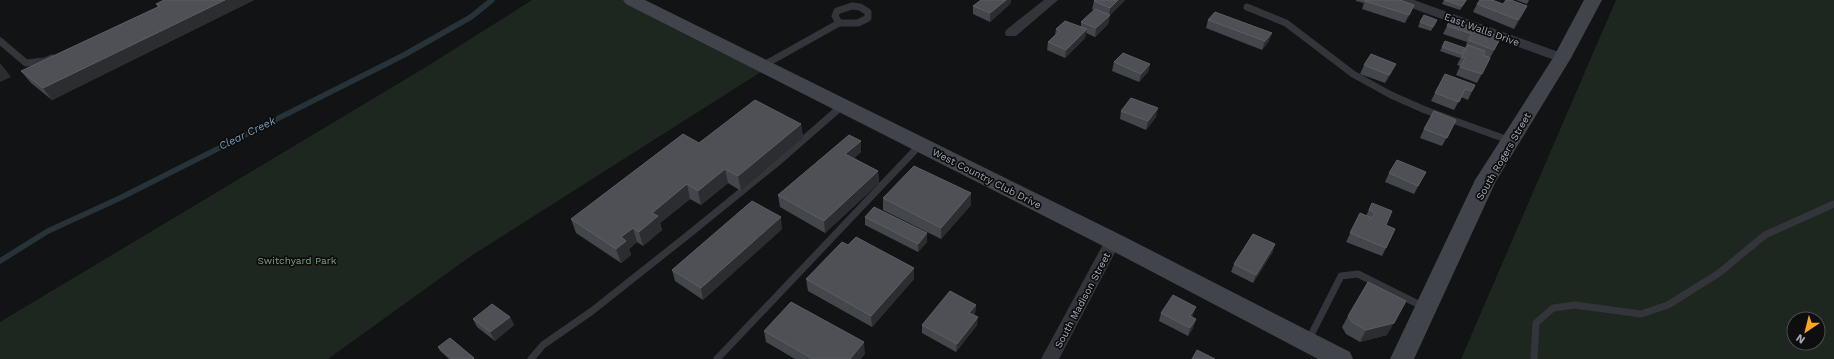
<svg xmlns="http://www.w3.org/2000/svg" width="1834" height="359" font-family="'Work Sans',sans-serif">
  <style>
    .green { fill: #1e271f; fill-rule: evenodd }
    .lines { fill: none; stroke-linecap: round; stroke-linejoin: round }
    .stream { stroke: #283239; stroke-width: 5.5 }
    .lane { stroke: #33353a; stroke-width: 7 }
    .street { fill: #33353a; fill-rule: evenodd }
    .secondary { fill: #41444a; fill-rule: evenodd }
    .wall { fill: #43464a }
    .shaded-wall { fill: #2b2d30 }
    .building { fill: #4e5056; stroke: #5b5e65 }
    .labels { text-anchor: middle; stroke-width: 3.5; stroke-linejoin: round; paint-order: stroke }
    .street-label { font-size: 10px; fill: #a3aab6; stroke: #0e0e0f }
    .park-label { font-size: 10px; fill: #79a279; stroke: #0e0e0f }
    .water-label { font-size: 11px; font-style: italic; fill: #789bb3; stroke: #0e0e0f }
  </style>
  <rect width="100%" height="100%" fill="#121314"/>
  <g class="green">
    <path d="M532 0H630L772 65 471 256 328 359H0V322L426 67Z"/>
    <path d="M1616 0H1834V359H1461ZM1794 319H1818V343H1794Z"/>
  </g>
  <g class="lines">
    <path class="stream" d="M0 261 48 231 118 199 404 55 471 17 492 0"/>
    <g class="lane">
      <path d="M852 6 860 7 868 12V18L858 23H839L835 16 837 11Z"/>
      <path d="M1247 7 1286 23 1353 74 1391 95 1425 110 1511 141"/>
      <path d="M0 41 26 63 45 61 52 58"/>
      <path d="M764 65 839 23"/>
      <path d="M1308 341 1341 276 1358 274 1424 307"/>
      <path d="M531 359 543 345 592 311 688 235 778 162 843 105"/>
      <path d="M717 359 920 145"/>
      <path d="M1534 359 1536 323 1553 308 1575 305 1641 314 1668 305 1719 273 1765 235 1834 204"/>
    </g>
    <g class="street">
      <path d="M1044 0H1058L1016 36H1006L1005 33 1006 30Z"/>
      <path d="M1396 0H1414L1567 55 1569 58 1567 61H1557L1398 3Z"/>
      <path d="M1113 235 1119 237 1121 241 1059 359H1041L1107 237Z"/>
    </g>
    <g class="secondary">
      <path d="M623 0H645L1121 235 1350 352 1353 359H1318L1105 247 626 4Z"/>
      <path d="M1584 0H1602L1571 58 1496 181 1414 359H1390L1475 180 1553 58Z"/>
    </g>
  </g>
  <g class="wall">
    <path d="M254 0 52 100 31 83 21 71 158 7 156 4Z"/>
    <path d="M981 0H1011L1010 4 990 22 973 14V6Z"/>
    <path d="M1125 0 1110 15 1108 24 1095 37 1086 33 1085 38 1065 58 1047 50 1048 42 1055 35 1056 29 1081 27V22L1094 10 1092 9 1094 1Z"/>
    <path d="M1356 0H1400L1414 5 1405 23 1362 9 1364 3 1356 1Z"/>
    <path d="M1444 0H1467L1460 10 1442 4Z"/>
    <path d="M1516 0H1529L1527 4Z"/>
    <path d="M1477 4 1523 14 1514 29 1473 12Z"/>
    <path d="M1208 20 1269 41 1262 50 1206 28Z"/>
    <path d="M1420 22 1435 24 1431 31 1418 27Z"/>
    <path d="M1447 26 1501 37 1477 83 1456 75 1460 66 1457 65 1465 49 1460 58 1440 51 1442 47 1465 48 1467 42 1443 34Z"/>
    <path d="M1114 62 1150 64 1148 72 1139 82 1112 71Z"/>
    <path d="M1364 65 1392 72 1385 83 1360 74Z"/>
    <path d="M1475 85 1468 100 1461 97 1454 110 1431 101 1435 93Z"/>
    <path d="M1121 111 1156 117 1146 130 1120 119Z"/>
    <path d="M1456 120 1442 146 1420 138 1424 129Z"/>
    <path d="M801 124 803 138 741 191 728 183 701 205 690 199 660 223 662 230 643 246 637 242 629 249 631 255 621 263 576 233 571 219 699 143Z"/>
    <path d="M861 141V152L854 158 878 171 879 183 825 233 780 207 778 195Z"/>
    <path d="M1426 172 1414 194 1385 182 1389 173Z"/>
    <path d="M971 193V205L941 239 883 210V198Z"/>
    <path d="M1372 203 1386 225V248L1382 256 1346 242 1360 213 1366 216Z"/>
    <path d="M865 217 927 242 918 252 865 225Z"/>
    <path d="M782 229 703 300 675 281 672 270Z"/>
    <path d="M1275 244 1272 253 1253 283 1231 272 1234 264Z"/>
    <path d="M914 268V279L872 327 808 291 806 279Z"/>
    <path d="M976 305 975 313 974 315 977 325 956 352 922 333V325Z"/>
    <path d="M1161 313 1193 315 1192 317 1196 319 1193 328 1188 336 1159 321Z"/>
    <path d="M1348 316 1387 335 1360 342 1346 334 1342 327Z"/>
    <path d="M510 317 514 325 495 341 477 327 473 319Z"/>
    <path d="M764 331 865 354 860 359H795L766 342Z"/>
    <path d="M438 347 475 359H449L440 351Z"/>
  </g>
  <g class="shaded-wall">
    <path d="M225 0H254L52 100 43 88Z"/>
    <path d="M1006 0H1011L1010 4 990 22V13Z"/>
    <path d="M1118 0H1125L1109 16 1110 8Z"/>
    <path d="M1414 5 1411 13 1405 23Z"/>
    <path d="M1527 6 1523 14 1514 29 1518 20Z"/>
    <path d="M1110 15 1108 24 1095 37 1096 28Z"/>
    <path d="M1087 29 1085 38 1065 58 1066 50Z"/>
    <path d="M1272 33 1269 41 1262 50 1265 41Z"/>
    <path d="M0 63 11 77 0 82Z"/>
    <path d="M1150 64 1148 72 1139 82 1141 74Z"/>
    <path d="M1396 64 1392 72 1385 83 1389 75Z"/>
    <path d="M1158 108 1156 117 1146 130 1148 121Z"/>
    <path d="M801 124 803 138 741 191 738 176Z"/>
    <path d="M861 141V152L846 165 845 154Z"/>
    <path d="M725 169 728 183 701 205 698 191Z"/>
    <path d="M878 171 879 183 825 233 824 221Z"/>
    <path d="M687 184 690 199 660 223 662 230 643 246 639 232 652 213Z"/>
    <path d="M971 193V205L941 239V228Z"/>
    <path d="M781 217 782 229 703 300 701 288Z"/>
    <path d="M633 228 637 242 629 249 631 255 621 263 616 249 621 237Z"/>
    <path d="M927 233V242L918 252V244Z"/>
    <path d="M1275 244 1272 253 1253 283 1256 275Z"/>
    <path d="M914 268V279L872 327 871 316Z"/>
    <path d="M976 305 975 313 969 321V313Z"/>
    <path d="M1196 307 1193 315 1187 325 1190 316Z"/>
    <path d="M510 317 514 325 495 341 490 332Z"/>
    <path d="M978 317 977 325 956 352 957 344Z"/>
    <path d="M1196 319 1193 328 1188 336 1190 328Z"/>
    <path d="M1394 323 1387 335 1360 342 1366 330Z"/>
    <path d="M864 342 865 354 860 359H850Z"/>
  </g>
  <g class="building">
    <path d="M164 0H225L43 88 21 71 160 6 156 4Z"/>
    <path d="M981 0H1006L990 13 973 6Z"/>
    <path d="M1095 0H1118L1110 8 1094 1Z"/>
    <path d="M1365 0H1400L1414 5 1409 15 1365 1Z"/>
    <path d="M1444 0H1466L1462 6Z"/>
    <path d="M1480 0H1492L1503 4 1506 0H1511L1527 6 1518 20 1477 4Z"/>
    <path d="M1095 9 1110 15 1096 28 1081 22Z"/>
    <path d="M1215 12 1272 33 1265 41 1208 20Z"/>
    <path d="M1424 15 1437 20 1433 27 1420 22Z"/>
    <path d="M1450 20 1501 37 1494 50 1468 40 1472 34 1447 26Z"/>
    <path d="M1065 21 1087 29 1066 50 1048 42 1060 31 1056 29Z"/>
    <path d="M1445 41 1465 48 1462 54 1442 47Z"/>
    <path d="M1468 45 1485 51 1483 55 1490 58 1482 74 1460 67 1465 58 1461 57Z"/>
    <path d="M1123 53 1150 64 1141 74 1114 62Z"/>
    <path d="M1371 54 1396 64 1389 75 1364 65Z"/>
    <path d="M1445 74 1475 85 1472 91 1465 89 1459 102 1435 93Z"/>
    <path d="M1131 98 1158 108 1148 121 1121 111Z"/>
    <path d="M755 100 801 124 738 176 725 169 698 191 687 184 652 213 658 216 639 232 633 228 621 237 626 241 616 249 571 219 683 134 699 143Z"/>
    <path d="M1434 111 1456 120 1447 138 1424 129Z"/>
    <path d="M849 135 861 141 845 154 878 171 824 221 778 195Z"/>
    <path d="M1397 160 1426 172 1418 186 1389 173Z"/>
    <path d="M914 166 971 193 941 228 883 198Z"/>
    <path d="M752 201 781 217 701 288 672 270Z"/>
    <path d="M1372 203 1392 211 1386 225 1395 229 1386 248 1350 233 1360 213 1372 218 1375 213 1369 210Z"/>
    <path d="M874 207 927 233 918 244 865 217Z"/>
    <path d="M1253 234 1275 244 1256 275 1234 264Z"/>
    <path d="M856 237 914 268 871 316 806 279 842 242 848 245Z"/>
    <path d="M1368 282 1406 301 1394 323 1366 330 1352 322 1348 316Z"/>
    <path d="M950 291 976 305 969 313 978 317 957 344 922 325Z"/>
    <path d="M1173 295 1196 307 1190 316 1196 319 1190 328 1161 313Z"/>
    <path d="M791 302 864 342 850 359H813L764 331Z"/>
    <path d="M492 304 510 317 490 332 473 319Z"/>
    <path d="M450 338 474 358 473 359H452L438 347Z"/>
    <path d="M1197 350 1215 359H1192Z"/>
  </g>
  <g class="labels">
    <g class="street-label">
      <text transform="translate(1482 29) rotate(20)" y="4">East Walls Drive</text>
      <text transform="translate(1503 156) rotate(-60)" y="4">South Rogers Street</text>
      <text transform="translate(987 178) rotate(27)" y="4">West Country Club Drive</text>
      <text transform="translate(1082 300) rotate(-62)" y="4">South Madison Street</text>
    </g>
    <g class="park-label">
      <text x="297" y="264">Switchyard Park</text>
    </g>
    <g class="water-label">
      <text transform="translate(247 133) rotate(-26)" y="4">Clear Creek</text>
    </g>
  </g>
  <g transform="translate(1806 331) rotate(215)"><circle r="19" fill="#0e0e0f" stroke="#4a4c52"/>
  <path d="M0-3L7 15L0 10L-7 15Z" fill="#fca522"/>
  <text y="-6" font-size="11" font-weight="bold" text-anchor="middle" fill="#a3aab6">N</text>
  </g>
</svg>
